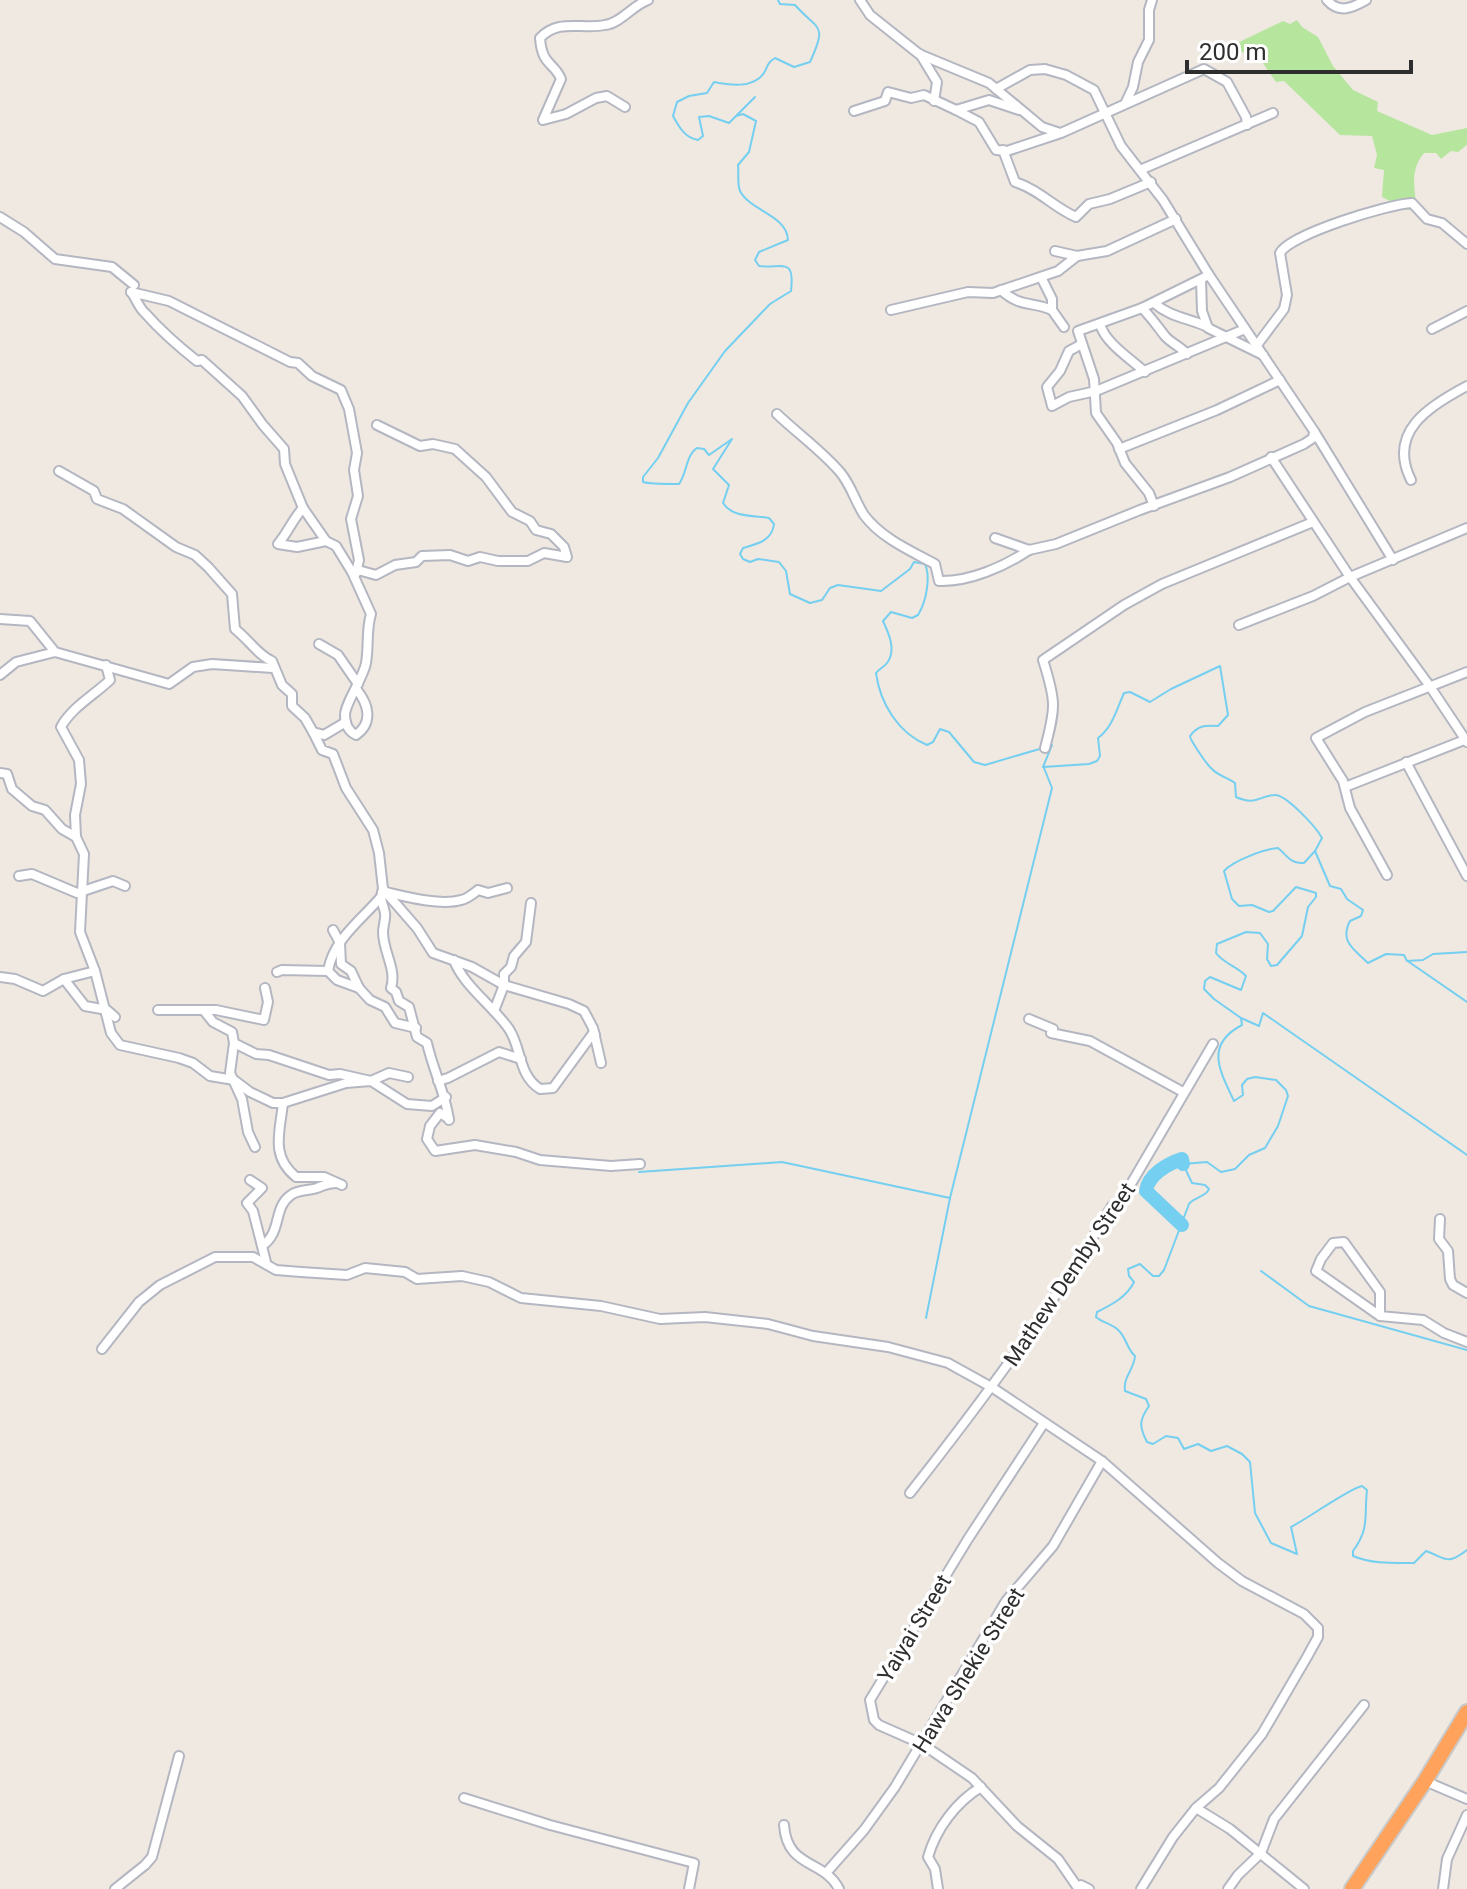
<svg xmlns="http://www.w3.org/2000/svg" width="1467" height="1889" font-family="Roboto,sans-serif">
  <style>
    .green { fill: #b6e59e }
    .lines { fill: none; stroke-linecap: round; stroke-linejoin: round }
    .stream { stroke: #75cff0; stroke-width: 2 }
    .river { stroke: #75cff0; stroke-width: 14 }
    .street-casing { stroke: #b4b7c1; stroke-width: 12 }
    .highway-casing { stroke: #c9c9c9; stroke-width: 18 }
    .street { stroke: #fff; stroke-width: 8 }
    .highway { stroke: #ffa35c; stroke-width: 14 }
    .labels { text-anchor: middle; stroke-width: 7; stroke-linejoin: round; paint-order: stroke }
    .street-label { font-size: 22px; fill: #2e2e2e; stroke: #fff }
  </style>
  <rect width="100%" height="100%" fill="#efe9e1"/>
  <path class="green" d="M1297 20 1302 27 1318 37 1333 66 1353 90 1378 102 1377 111 1432 135 1467 128V145L1458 152 1451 151 1441 159 1436 153H1424C1410 170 1414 187 1417 208L1407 210 1382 197 1384 170 1374 168 1377 155 1372 136 1340 135 1284 81 1276 82 1260 59 1229 47 1283 21 1290 24Z"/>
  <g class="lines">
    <g class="stream">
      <path d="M778 0 780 4 795 5C818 31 828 23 810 62L794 67 775 58C767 63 768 66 764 73 753 89 729 85 714 82L707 93 689 96 677 102 673 116C679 127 685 138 698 140L703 136 699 117 709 116 729 123 755 97 736 116 743 114 756 121 749 152 738 165C739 173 737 184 740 191 750 211 787 215 788 240L759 252 755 260 759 266C782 269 795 256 791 291L770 304 725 351 688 403 658 458 643 477V482C649 484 671 484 679 484 687 473 686 455 697 448L704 449 709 455 732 439 713 469 729 485 723 503C733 518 752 515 769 518L774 524C772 541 757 544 743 548L740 554 743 559 750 562 758 559 779 562 786 571 790 594 810 603 822 600 830 588 838 585 881 591 910 569 914 562 925 564C931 578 926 602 918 615L912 618 891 612 883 621C888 632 897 650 887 663 884 667 879 669 876 673 880 703 898 733 927 745L933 742 940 729 949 732 974 762 985 765 1043 748"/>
      <path d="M1050 746 1052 745 1043 767 1089 764 1097 761 1100 756 1098 738C1112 728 1117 709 1124 693L1130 692 1150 702 1171 689 1220 666 1228 715 1218 726C1206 725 1198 725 1190 736 1190 740 1207 765 1212 769 1217 775 1228 778 1235 783L1236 797C1256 806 1259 796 1274 795 1285 793 1316 827 1322 838L1315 851 1304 863C1289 863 1288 856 1278 848 1264 849 1233 861 1224 871L1232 899 1239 906 1252 905 1269 912 1273 911 1296 887 1316 893V897L1308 907 1302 936 1277 965 1271 966 1267 959 1268 944 1260 933 1246 932 1217 944 1216 953C1224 964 1237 966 1246 976L1241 990 1210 977 1205 981 1204 989 1214 999 1241 1018 1242 1025C1204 1045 1220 1071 1234 1101L1243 1095 1242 1085 1247 1079 1255 1077 1276 1080 1286 1090 1288 1096 1278 1126 1265 1148 1249 1155 1235 1169 1221 1172 1207 1162 1183 1164 1192 1183 1205 1185 1209 1189C1206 1197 1194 1197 1189 1204L1164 1270 1159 1276H1153L1140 1264 1128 1269 1129 1276 1134 1282C1127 1297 1111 1305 1097 1312L1096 1317C1104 1324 1113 1323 1120 1332 1127 1340 1127 1349 1135 1356 1134 1370 1123 1376 1125 1391L1146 1399 1149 1406C1139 1420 1139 1427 1147 1442L1153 1444 1166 1436 1178 1438 1184 1449 1198 1444 1211 1451 1227 1446 1242 1454 1250 1462 1255 1513 1271 1543 1297 1554 1291 1527C1307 1519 1350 1488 1362 1486L1367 1490C1364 1516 1370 1528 1353 1551V1556C1372 1564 1393 1563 1414 1563L1426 1551C1446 1558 1446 1566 1467 1550"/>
      <path d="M1315 851 1330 886 1341 889 1347 899 1363 910 1361 916 1350 921C1339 942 1355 950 1368 963L1386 954 1404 955 1407 961 1423 960 1433 954 1467 952"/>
      <path d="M1409 962 1467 1002"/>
      <path d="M1241 1018 1259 1026 1263 1013 1467 1155"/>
      <path d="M639 1172 782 1162 950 1198"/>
      <path d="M1261 1271 1309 1306 1467 1350"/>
      <path d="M926 1318 950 1198 1052 788 1044 768"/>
    </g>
    <path class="river" d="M1182 1225 1146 1191C1148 1175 1167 1164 1182 1159L1183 1164"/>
    <defs>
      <g id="street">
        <path d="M860 0 870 15 919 54 989 83 1042 127 1060 133"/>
        <path d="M1327 0C1339 14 1352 8 1366 0"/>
        <path d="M920 54 937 82 934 101"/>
        <path d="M996 89 1030 70 1045 69 1066 75 1094 90 1121 146 1163 200 1209 275 1314 431 1393 560"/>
        <path d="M1126 102 1133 87 1138 62 1149 40V10L1152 0"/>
        <path d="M625 107 607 96 596 98 566 114 543 120 561 79C554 62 542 66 540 38 559 18 582 30 605 25 621 23 633 5 648 0"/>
        <path d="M956 110 979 122 996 150 1007 151 1061 133 1204 69 1227 82 1246 117 1247 125"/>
        <path d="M854 111 885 101 888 92 911 98 924 95 956 110 989 100 1019 110"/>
        <path d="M1003 150 1015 182C1040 190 1053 207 1076 217L1089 204 1110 199 1151 182"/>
        <path d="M1140 170 1273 113"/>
        <path d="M0 217 24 232 55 259 112 267 134 285"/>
        <path d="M1055 251 1077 256 1107 251 1176 219"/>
        <path d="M1041 277 1052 299V310L1064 327"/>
        <path d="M1201 280 1202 311 1208 328 1263 355"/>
        <path d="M1001 290C1021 308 1031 301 1052 310"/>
        <path d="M131 292C136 298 139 308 145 313 161 331 178 346 197 361L202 360 242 396 263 425 284 449 285 464 303 508 326 541 336 546 352 572 371 614C366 630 369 646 366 663 363 679 345 703 345 715 345 724 348 731 356 735 373 723 369 705 357 690"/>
        <path d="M131 292 169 301 290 362 298 363 312 376 341 390 349 409 357 453 354 470 358 496 351 519 359 560 356 573"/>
        <path d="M1154 303C1170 317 1188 318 1208 327"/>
        <path d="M1142 308C1151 317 1157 326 1165 336 1171 343 1181 347 1187 354"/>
        <path d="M891 310 968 292 993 293 1058 271 1077 256"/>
        <path d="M1100 324C1105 343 1131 359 1145 372"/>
        <path d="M1432 329 1467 311"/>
        <path d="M1082 344 1069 351 1060 371 1047 387 1052 406 1069 397 1096 391 1245 329"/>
        <path d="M1257 345 1284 309 1287 295 1280 253C1290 234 1389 204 1412 203L1427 219 1442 223 1467 244"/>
        <path d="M777 414C798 434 821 450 840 472 851 485 855 501 864 515 881 538 911 551 935 564L939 581C970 582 1005 566 1029 550"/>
        <path d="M1119 449 1217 410 1280 380"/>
        <path d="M1271 457 1350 577 1429 685 1467 742"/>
        <path d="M59 471 94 491 97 499 123 509 176 547 195 555 208 567 232 594 235 629C247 638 259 656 272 661L282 685 292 694V706L305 718 313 732"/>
        <path d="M1411 480C1387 432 1429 406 1467 386"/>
        <path d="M1154 506 1149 493 1125 463 1117 443 1096 413 1094 379 1078 331 1142 308 1209 275"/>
        <path d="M303 508C293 519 288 532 278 544L297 547 326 541"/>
        <path d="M995 538 1029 550 1056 544 1140 510 1230 477 1304 444 1313 438 1314 432"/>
        <path d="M352 572 358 570 376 575 395 565 416 562 422 556 450 555 468 561 480 557 498 561H528L544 553 567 557 564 547 551 534 536 530 530 521 512 512 486 477 455 449 433 444 420 446 377 425"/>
        <path d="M0 619 30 621 55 652"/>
        <path d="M1239 625 1313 596 1350 577 1467 528"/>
        <path d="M319 644 338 655 358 684"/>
        <path d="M106 665 110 680C93 696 71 708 61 727L79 760 81 784 75 815 76 837 84 854 80 932 95 971 111 1033 120 1045 179 1058 193 1063 210 1076 234 1080 250 1092 273 1103H283L346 1083 371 1081 407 1104 432 1106 446 1097"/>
        <path d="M0 675 16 662 55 652 169 684 193 667 212 664 273 668"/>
        <path d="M346 722 324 735 313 732 322 750 333 754 346 788 373 830 379 853 383 889 417 928 433 953 472 967 504 985 569 1004 584 1011 593 1028 601 1063"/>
        <path d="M1045 748C1056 707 1056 701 1043 660L1124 605 1162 584 1313 522"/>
        <path d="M1406 762 1467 876"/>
        <path d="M0 773 7 774 12 789 32 806 45 810 62 829 76 837"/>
        <path d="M1345 787 1467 739"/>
        <path d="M1387 875 1350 808 1343 781 1316 738 1365 712 1467 672"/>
        <path d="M19 876 32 874 77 893 113 881 125 886"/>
        <path d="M383 889C379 899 383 903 385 913 386 919 383 926 383 932 383 952 397 969 391 988L396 992 399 1001 409 1007 417 1037 427 1043C433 1070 445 1092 449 1120"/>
        <path d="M386 892C407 897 441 906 461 900 467 899 473 894 478 890L488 893 507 888"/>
        <path d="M333 930 340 943 341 964 351 971 359 988 370 1000 385 1007 395 1023 416 1028"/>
        <path d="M454 960C462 984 494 1007 509 1029 522 1049 518 1075 540 1089L553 1088 594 1032 595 1035"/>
        <path d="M328 971 337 980 359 988"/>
        <path d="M277 972 282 970 328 971C333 940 361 920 380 898"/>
        <path d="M0 977 15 979 43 991 64 979 95 971"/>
        <path d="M64 979 85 1006 107 1010 115 1017"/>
        <path d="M158 1010H216L264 1020 268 1002 265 988"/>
        <path d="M494 1011 504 985V974L511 967 514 956 526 942 531 903"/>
        <path d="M205 1012 213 1022 232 1032 234 1043 256 1054 269 1055 329 1075 340 1074 371 1081 389 1073 408 1077"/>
        <path d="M1029 1019 1053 1029 1051 1033 1090 1041 1183 1092"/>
        <path d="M234 1043 230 1073 242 1099 248 1132 255 1147"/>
        <path d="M438 1081 448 1078 499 1052 521 1059"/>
        <path d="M283 1103C280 1132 270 1156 296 1177H324L342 1185"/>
        <path d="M449 1119 440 1113 430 1126 427 1139 435 1151 475 1145 516 1152 540 1160 611 1166 640 1164"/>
        <path d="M250 1180 262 1188 247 1203 253 1211 266 1262"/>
        <path d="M1440 1219 1439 1239 1448 1251 1450 1279 1453 1285 1467 1293"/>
        <path d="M263 1245C282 1232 273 1207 291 1195 299 1189 308 1191 317 1188 325 1185 327 1183 336 1183"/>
        <path d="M1380 1316V1292L1344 1242 1333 1243 1321 1259 1316 1271 1380 1316 1423 1320 1444 1333 1467 1342"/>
        <path d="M102 1349 139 1302 160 1285 215 1257H253L276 1270 301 1272 347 1275 365 1268 405 1272 417 1279 462 1276 489 1282 521 1298 601 1306 660 1319 705 1317 768 1324 813 1336 888 1347 948 1363 993 1388 1102 1461 1218 1563 1242 1581 1304 1614 1318 1628V1637L1307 1657 1262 1734 1219 1788 1196 1808 1173 1837 1141 1889"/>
        <path d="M1044 1423 968 1539 870 1700 874 1720 879 1725 922 1744 972 1778 1017 1826 1058 1859 1078 1888 1081 1885 1089 1889"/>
        <path d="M910 1493C983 1400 1052 1307 1112 1206L1121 1201 1213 1044"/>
        <path d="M1425 1781 1467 1799"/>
        <path d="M464 1798 550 1825 694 1863 689 1889"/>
        <path d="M1196 1808 1230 1829 1304 1889"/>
        <path d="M784 1825C787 1869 824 1859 839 1889"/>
        <path d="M826 1873 864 1830 895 1787 1006 1601 1053 1546 1102 1461"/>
        <path d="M115 1889 145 1865 152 1857 179 1756"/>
        <path d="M938 1889 935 1869 928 1857C936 1829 956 1802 981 1787"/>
        <path d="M1228 1889 1238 1875 1261 1853 1274 1819 1364 1705"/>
        <path d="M1443 1889 1447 1859 1467 1815"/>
      </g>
      <path id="highway" d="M1352 1889 1425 1781 1467 1712"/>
    </defs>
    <use href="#street" class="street-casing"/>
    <use href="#highway" class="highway-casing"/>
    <use href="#street" class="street"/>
    <use href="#highway" class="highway"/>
  </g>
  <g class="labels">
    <g class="street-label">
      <text transform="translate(1069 1274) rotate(-56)" y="8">Mathew Demby Street</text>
      <text transform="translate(914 1628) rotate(-59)" y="8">Yaiyai Street</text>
      <text transform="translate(968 1670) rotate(-58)" y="8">Hawa Shekie Street</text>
    </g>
  </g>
  <path d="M1187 60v12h224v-12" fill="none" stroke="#2e2e2e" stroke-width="4"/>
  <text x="1199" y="60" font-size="24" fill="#2e2e2e" stroke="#ffffff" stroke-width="6" paint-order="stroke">200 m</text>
</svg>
